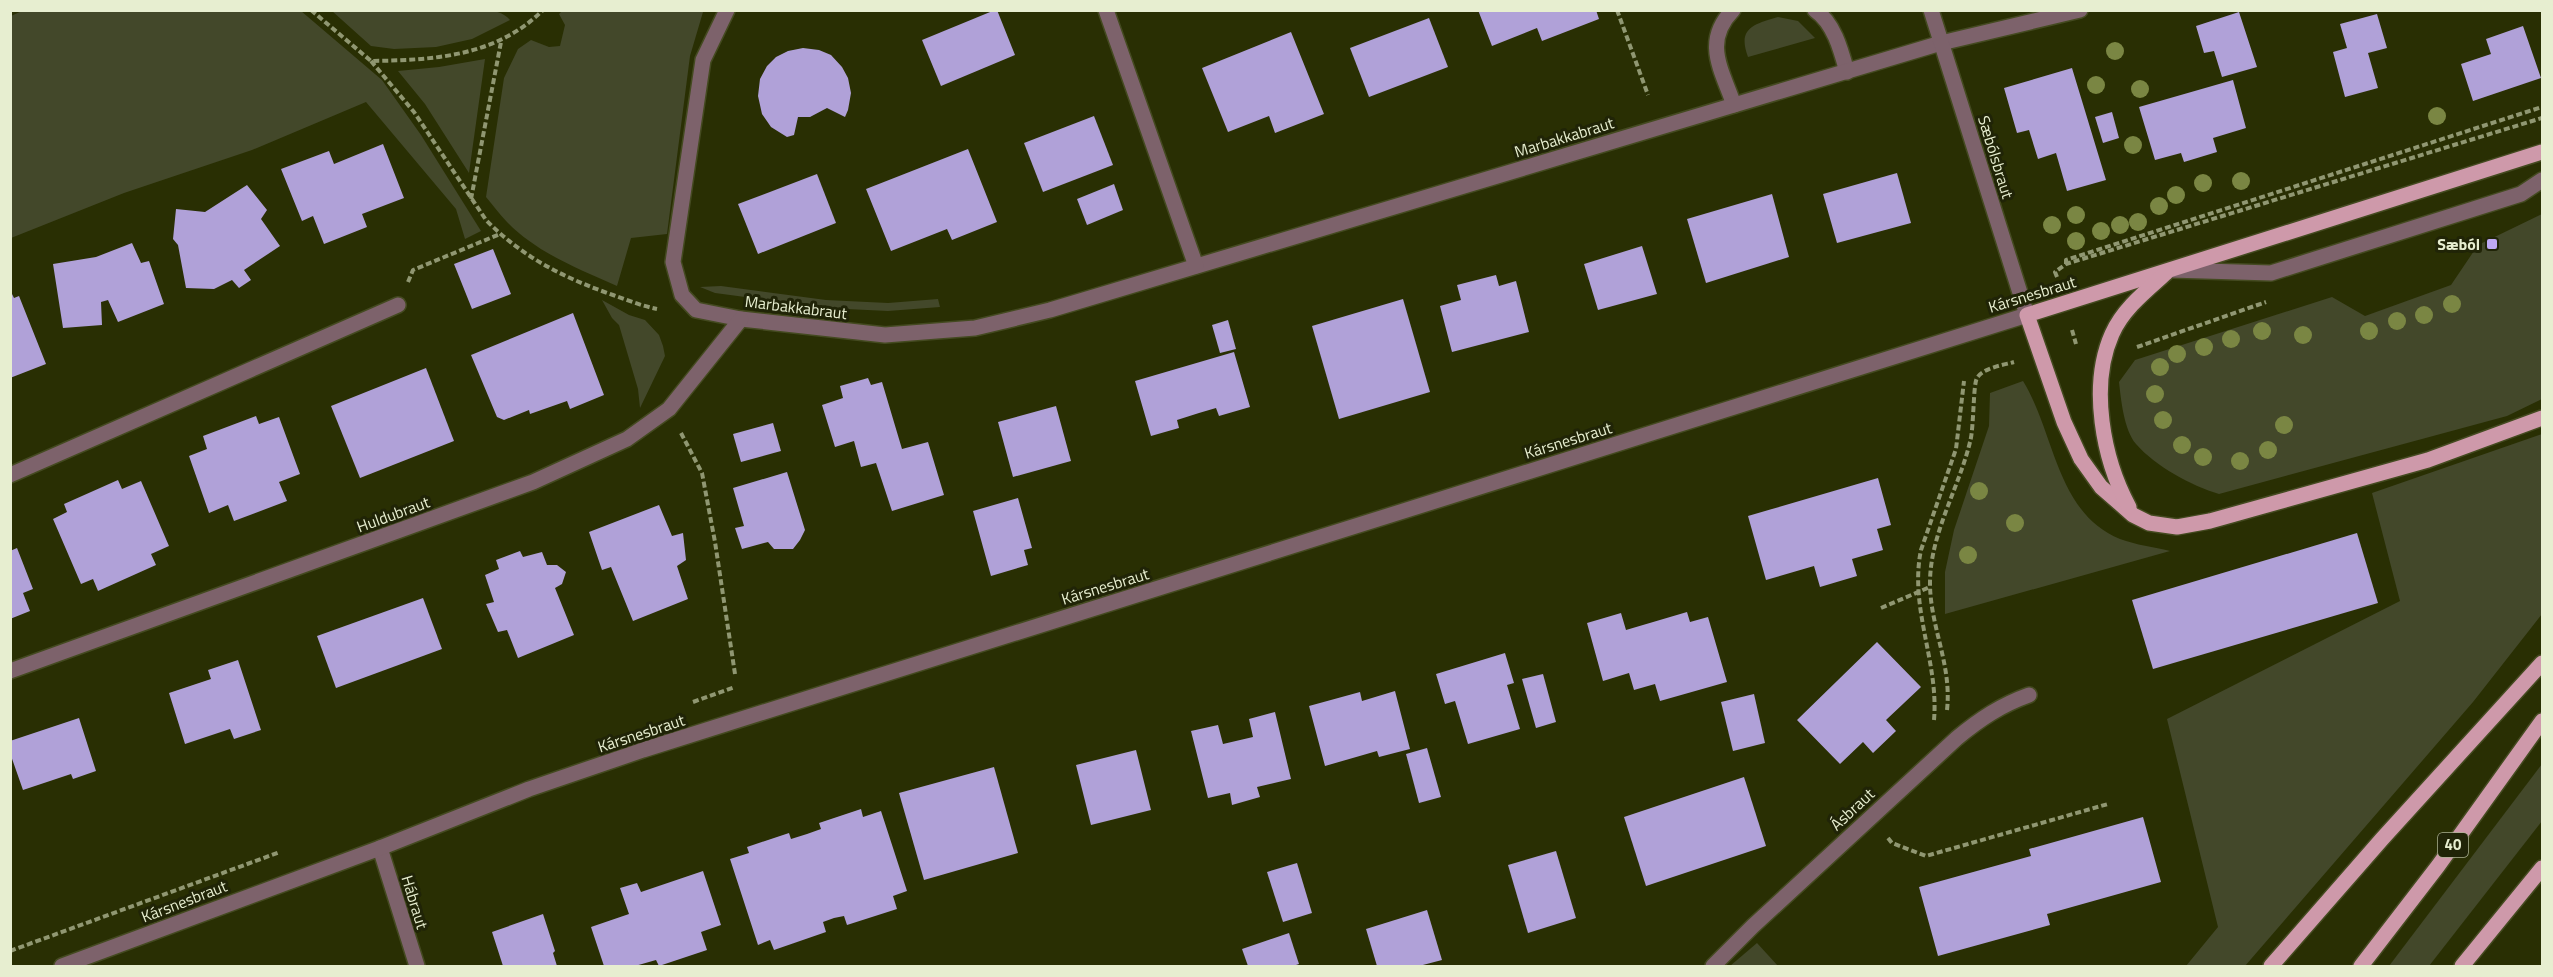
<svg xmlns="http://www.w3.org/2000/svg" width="2553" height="977" font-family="'Titillium Web',sans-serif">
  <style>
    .green { fill: #43482a }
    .building { fill: #b0a1d8 }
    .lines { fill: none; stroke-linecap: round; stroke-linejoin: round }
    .service-casing { stroke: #444a20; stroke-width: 18 }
    .minor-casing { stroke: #444a20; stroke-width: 18 }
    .tertiary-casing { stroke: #444a20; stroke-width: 18 }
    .primary-casing { stroke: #444a20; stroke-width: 18 }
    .path { stroke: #909772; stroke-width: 4; stroke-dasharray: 6 3; stroke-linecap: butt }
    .service { stroke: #7d626b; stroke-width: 15 }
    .minor { stroke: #7d626b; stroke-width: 15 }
    .tertiary { stroke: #7d626b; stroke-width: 15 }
    .primary { stroke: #ce99aa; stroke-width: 15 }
    .tree { fill: #7a8643 }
    .poi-dot { fill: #bfa9f4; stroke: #202407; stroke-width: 2 }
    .labels { text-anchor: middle; stroke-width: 6; stroke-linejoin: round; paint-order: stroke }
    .shield { fill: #202407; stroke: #abb194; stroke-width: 1.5 }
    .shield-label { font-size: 15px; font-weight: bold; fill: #e7eed0 }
    .street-label { font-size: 16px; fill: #e7eed0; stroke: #202407 }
    .poi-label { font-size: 16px; font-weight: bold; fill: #e7eed0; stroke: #202407; text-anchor: end }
  </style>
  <rect width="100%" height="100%" fill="#292f03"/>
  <g class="green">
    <path d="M24 10 301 11 382 80 421 135 481 231 465 239 456 209 366 102 252 150 124 193 11 238V16Z"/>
    <path d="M458 10C476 14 497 5 510 20L472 39 436 47 394 49 371 46 332 11Z"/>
    <path d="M601 10H702L703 12 690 56 667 234 631 238 617 286C579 269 537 253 507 222 499 214 493 205 486 197L504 78 518 49 531 40 549 47 560 46 565 25 559 14 562 11 599 12Z"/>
    <path d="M1778 17 1798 21 1815 38 1748 57C1737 28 1754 24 1778 17Z"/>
    <path d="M485 59 469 173 425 104 398 71 439 67Z"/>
    <path d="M2542 214V399L2507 416 2219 494C2192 486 2155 466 2136 444 2124 430 2121 400 2119 382L2135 360 2332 297 2365 316 2451 285 2478 245Z"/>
    <path d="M721 286 826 300 888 303 938 299 940 307 888 311 826 308 715 293 700 287Z"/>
    <path d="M602 300 629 315 645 320 659 335 663 346 665 356 640 408 638 389 619 325 612 318Z"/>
    <path d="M2023 381C2055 433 2056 513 2120 539 2136 545 2154 547 2170 551L1945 614V572L1954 530 1989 426 1990 393Z"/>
    <path d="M2542 434V614L2473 702 2245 966H2186L2218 927 2167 719 2400 601 2372 493Z"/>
    <path d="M2542 764V821L2429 966H2389Z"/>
    <path d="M1757 943 1778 966H1730Z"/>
  </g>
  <g class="building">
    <path d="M995 10H997L1015 55 941 86 922 40Z"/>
    <path d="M1478 10H1596L1599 19 1542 41 1537 28 1492 46Z"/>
    <path d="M2239 12 2257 67 2222 77 2214 51 2204 53 2196 26Z"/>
    <path d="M2377 14 2387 48 2368 53 2378 88 2345 97 2333 52 2347 48 2340 24Z"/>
    <path d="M1429 18 1448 67 1369 97 1350 48Z"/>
    <path d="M2523 26 2541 78 2473 101 2461 64 2491 54 2486 39Z"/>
    <path d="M1291 32 1324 114 1275 133 1269 116 1228 132 1202 68Z"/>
    <path d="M803 48 819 50 831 55 842 67 848 78 851 93 848 110 845 117 827 108 810 117H798L794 135 787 137 771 127 762 114 758 96 760 79 767 66 776 57 788 51Z"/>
    <path d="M2072 68 2106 180 2067 191 2056 153 2038 159 2029 130 2017 133 2004 88Z"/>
    <path d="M2233 80 2246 128 2213 138 2217 152 2184 162 2181 153 2155 160 2139 107Z"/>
    <path d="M2112 112 2119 138 2103 143 2095 117Z"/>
    <path d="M1094 116 1113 165 1043 192 1024 143Z"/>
    <path d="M383 144 404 198 362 214 367 227 324 244 313 216 302 221 281 169 329 151 334 164Z"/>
    <path d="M968 149 997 222 952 240 947 229 891 251 866 189Z"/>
    <path d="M1897 173 1911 223 1837 243 1823 194Z"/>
    <path d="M817 174 836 223 758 254 738 204Z"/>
    <path d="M1114 184 1123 210 1087 225 1077 199Z"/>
    <path d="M247 185 267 210 261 219 280 246 244 270 251 280 239 288 232 280 214 289 186 288 178 245 173 239 176 209 205 212Z"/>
    <path d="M1772 194 1789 257 1706 283 1687 219Z"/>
    <path d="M132 243 141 263 149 261 164 304 118 322 108 300 101 302 102 325 63 328 53 264 96 257Z"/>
    <path d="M1642 246 1657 294 1598 310 1584 264Z"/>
    <path d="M493 249 511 294 472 309 454 264Z"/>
    <path d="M1496 275 1499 286 1516 281 1529 332 1452 352 1440 306 1461 300 1457 285Z"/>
    <path d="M10 290 14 298 19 296 46 364 10 378Z"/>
    <path d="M1403 299 1430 392 1339 419 1312 326Z"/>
    <path d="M573 313 604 395 570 409 567 401 530 414 529 410 504 420 497 417 471 355Z"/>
    <path d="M1228 320 1236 349 1220 353 1212 325Z"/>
    <path d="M1234 352 1250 407 1219 416 1216 408 1199 413 1177 420 1179 428 1151 436 1135 381Z"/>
    <path d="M426 368 454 441 360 478 331 406Z"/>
    <path d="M868 378 871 385 882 382 902 449 928 442 944 495 892 511 876 463 861 467 854 441 835 447 822 405 843 398 840 386Z"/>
    <path d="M1056 406 1071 461 1013 477 998 422Z"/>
    <path d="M256 416 259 424 279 417 300 474 279 482 287 501 234 521 228 505 209 513 189 456 207 449 203 436Z"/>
    <path d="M773 423 781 451 741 462 733 434Z"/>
    <path d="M787 472 805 530 800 540 793 549H774L768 542 742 549 735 528 744 526 733 488Z"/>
    <path d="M1878 478 1891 525 1877 529 1883 550 1852 559 1857 576 1820 587 1814 566 1766 580 1748 516Z"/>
    <path d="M118 480 122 489 141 481 169 546 151 554 156 565 98 591 93 579 81 584 53 519 67 512 64 504Z"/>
    <path d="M1018 498 1032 548 1024 550 1028 565 991 576 973 511Z"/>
    <path d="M659 505 672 536 683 533 686 560 677 566 688 599 633 621 611 567 602 570 589 532Z"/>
    <path d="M2357 533 2378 603 2153 669 2132 600Z"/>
    <path d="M17 548 33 589 23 593 30 611 10 619V551Z"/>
    <path d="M520 551 523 557 542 552 547 565H557L566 572 562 584 555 588 574 635 518 658 507 630 498 632 486 604 494 602 485 575 499 569 496 560Z"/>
    <path d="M423 598 442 649 336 688 317 636Z"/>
    <path d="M1687 612 1690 622 1708 617 1727 682 1660 701 1655 684 1634 690 1629 673 1603 681 1587 623 1621 613 1626 630Z"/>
    <path d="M1877 642 1921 687 1886 720 1896 731 1873 753 1863 742 1840 764 1797 720Z"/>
    <path d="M1505 653 1514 683 1507 685 1520 729 1468 744 1455 701 1445 704 1436 674Z"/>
    <path d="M238 660 261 730 234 739 230 729 185 744 169 693 211 679 208 670Z"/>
    <path d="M1543 674 1556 722 1536 728 1522 679Z"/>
    <path d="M1395 691 1410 749 1379 757 1377 751 1325 766 1309 706 1360 692 1362 701Z"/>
    <path d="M1754 694 1765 743 1733 751 1721 702Z"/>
    <path d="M1275 712 1291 779 1257 787 1260 797 1232 805 1230 793 1208 798 1191 731 1218 725 1223 744 1253 737 1249 719Z"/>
    <path d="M79 718 96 771 73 779 71 774 23 790 10 753V741Z"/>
    <path d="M1427 748 1441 797 1419 803 1406 754Z"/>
    <path d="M1136 750 1151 810 1091 825 1076 765Z"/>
    <path d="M994 767 1018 853 924 880 899 793Z"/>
    <path d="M1744 777 1766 846 1646 886 1624 817Z"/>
    <path d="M861 809 863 817 881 811 907 891 893 896 897 909 847 925 844 916 834 918 823 922 826 932 774 950 770 940 758 945 730 859 749 853 747 847 789 833 791 839 807 834 821 829 819 823Z"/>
    <path d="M2143 817 2161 882 2047 914 2050 925 1938 956 1919 887 2031 856 2029 849Z"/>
    <path d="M1556 851 1576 918 1528 933 1508 865Z"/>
    <path d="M1297 863 1312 913 1283 922 1267 872Z"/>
    <path d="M703 871 721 925 701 932 707 950 659 966 656 960 635 966H604L591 927 629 914 620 888 637 883 641 892Z"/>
    <path d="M1427 910 1442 960 1419 966H1377L1366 929Z"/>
    <path d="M543 914 555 951 553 953 557 966H503L492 932Z"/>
    <path d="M1289 933 1299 964 1293 966H1248L1242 949Z"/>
  </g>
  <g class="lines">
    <defs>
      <g id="service">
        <path d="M1733 10C1702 42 1722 70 1734 105"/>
        <path d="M1815 10C1834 23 1841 50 1847 72"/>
        <path d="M2171 270 2271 273 2521 194 2542 180"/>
      </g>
      <g id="minor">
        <path d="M727 10 703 60 673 262 682 295 696 310 741 319 885 335 975 328 1050 310 1941 43 2080 10"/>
        <path d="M1106 10 1196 266"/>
        <path d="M1931 10 2027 315"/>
        <path d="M10 475 398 305"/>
        <path d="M10 671 533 482 627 439 669 409 741 319"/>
        <path d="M1713 966 1753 926 1957 738C1980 719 2001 705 2029 695"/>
      </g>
      <g id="tertiary">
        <path d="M380 848 417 966"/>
        <path d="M62 966 380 848 529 789 643 750 2027 315"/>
      </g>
      <g id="primary">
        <path d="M2542 152 2027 315 2064 422 2081 459 2101 487 2133 515 2149 523 2177 527 2210 521 2428 460 2542 418"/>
        <path d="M2129 507C2103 459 2089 386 2112 334 2123 309 2146 291 2166 273"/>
        <path d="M2271 966 2382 839 2542 663"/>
        <path d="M2361 966 2438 866 2542 721"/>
        <path d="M2462 966 2542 868"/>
      </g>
    </defs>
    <use href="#service" class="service-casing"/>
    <use href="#minor" class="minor-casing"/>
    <use href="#tertiary" class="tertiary-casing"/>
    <use href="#primary" class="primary-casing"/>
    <g class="path">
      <path d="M311 10 371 61C433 60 496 57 543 10"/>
      <path d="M1617 10 1648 95"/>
      <path d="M371 61 414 112 486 220C522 257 564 278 613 295 627 300 642 306 657 309"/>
      <path d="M471 199 501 42"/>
      <path d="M2066 264V260L2542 107"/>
      <path d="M2057 277 2055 272 2066 264 2542 118"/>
      <path d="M408 282 413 270 500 234"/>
      <path d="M2072 330 2076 344"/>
      <path d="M2137 347 2266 302"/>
      <path d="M681 433 702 473 715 542 735 674"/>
      <path d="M1881 608 1930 587"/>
      <path d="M693 702 735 687"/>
      <path d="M1947 710C1952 664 1930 627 1930 583 1930 534 1959 488 1970 442 1974 429 1973 384 1977 378 1983 368 2003 365 2014 362"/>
      <path d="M1934 720C1939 662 1909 608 1921 550L1956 449 1964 381"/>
      <path d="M1888 838 1892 843 1926 856 2108 804"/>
      <path d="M10 951 280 852"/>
    </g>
    <use href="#service" class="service"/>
    <use href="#minor" class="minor"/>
    <use href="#tertiary" class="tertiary"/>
    <use href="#primary" class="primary"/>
  </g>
  <g class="tree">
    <circle cx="2115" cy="51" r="9"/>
    <circle cx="2096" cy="85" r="9"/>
    <circle cx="2140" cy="89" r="9"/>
    <circle cx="2437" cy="116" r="9"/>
    <circle cx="2133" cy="145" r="9"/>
    <circle cx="2241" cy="181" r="9"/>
    <circle cx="2203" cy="183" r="9"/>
    <circle cx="2176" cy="195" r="9"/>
    <circle cx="2159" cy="206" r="9"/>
    <circle cx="2076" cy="215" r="9"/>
    <circle cx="2138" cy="222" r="9"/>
    <circle cx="2052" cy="225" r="9"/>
    <circle cx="2120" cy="225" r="9"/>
    <circle cx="2101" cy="231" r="9"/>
    <circle cx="2076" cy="241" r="9"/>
    <circle cx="2452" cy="304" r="9"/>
    <circle cx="2424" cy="315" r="9"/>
    <circle cx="2397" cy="321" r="9"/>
    <circle cx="2262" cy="331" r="9"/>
    <circle cx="2369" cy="331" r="9"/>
    <circle cx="2303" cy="335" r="9"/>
    <circle cx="2231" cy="339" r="9"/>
    <circle cx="2204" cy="347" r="9"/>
    <circle cx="2177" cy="354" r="9"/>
    <circle cx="2160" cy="367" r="9"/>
    <circle cx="2155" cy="394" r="9"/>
    <circle cx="2163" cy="420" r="9"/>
    <circle cx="2284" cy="425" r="9"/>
    <circle cx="2182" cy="445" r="9"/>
    <circle cx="2268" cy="450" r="9"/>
    <circle cx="2203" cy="457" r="9"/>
    <circle cx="2240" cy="461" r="9"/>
    <circle cx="1979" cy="491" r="9"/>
    <circle cx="2015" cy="523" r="9"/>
    <circle cx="1968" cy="555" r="9"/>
  </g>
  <rect class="poi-dot" x="2486" y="238" width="12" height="12" rx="3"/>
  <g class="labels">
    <rect class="shield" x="2438" y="833" width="30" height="24" rx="4.5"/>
    <g class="shield-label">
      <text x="2453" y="850">40</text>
    </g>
    <g class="street-label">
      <text transform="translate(1564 137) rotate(-17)" y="6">Marbakkabraut</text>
      <text transform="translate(1996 157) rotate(73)" y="6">Sæbólsbraut</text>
      <text transform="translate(2032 294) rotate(-17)" y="6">Kársnesbraut</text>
      <text transform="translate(796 307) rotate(7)" y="6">Marbakkabraut</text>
      <text transform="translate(1568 440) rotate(-17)" y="6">Kársnesbraut</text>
      <text transform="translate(393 514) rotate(-20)" y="6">Huldubraut</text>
      <text transform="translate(1105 586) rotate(-17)" y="6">Kársnesbraut</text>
      <text transform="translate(641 733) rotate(-18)" y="6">Kársnesbraut</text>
      <text transform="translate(1852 809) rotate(-43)" y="6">Ásbraut</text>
      <text transform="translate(184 901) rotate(-21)" y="6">Kársnesbraut</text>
      <text transform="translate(415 902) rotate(73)" y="6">Hábraut</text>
    </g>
    <g class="poi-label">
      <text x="2480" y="250">Sæból</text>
    </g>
  </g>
  <rect width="2553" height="977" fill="none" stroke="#e7eed0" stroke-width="24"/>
</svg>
